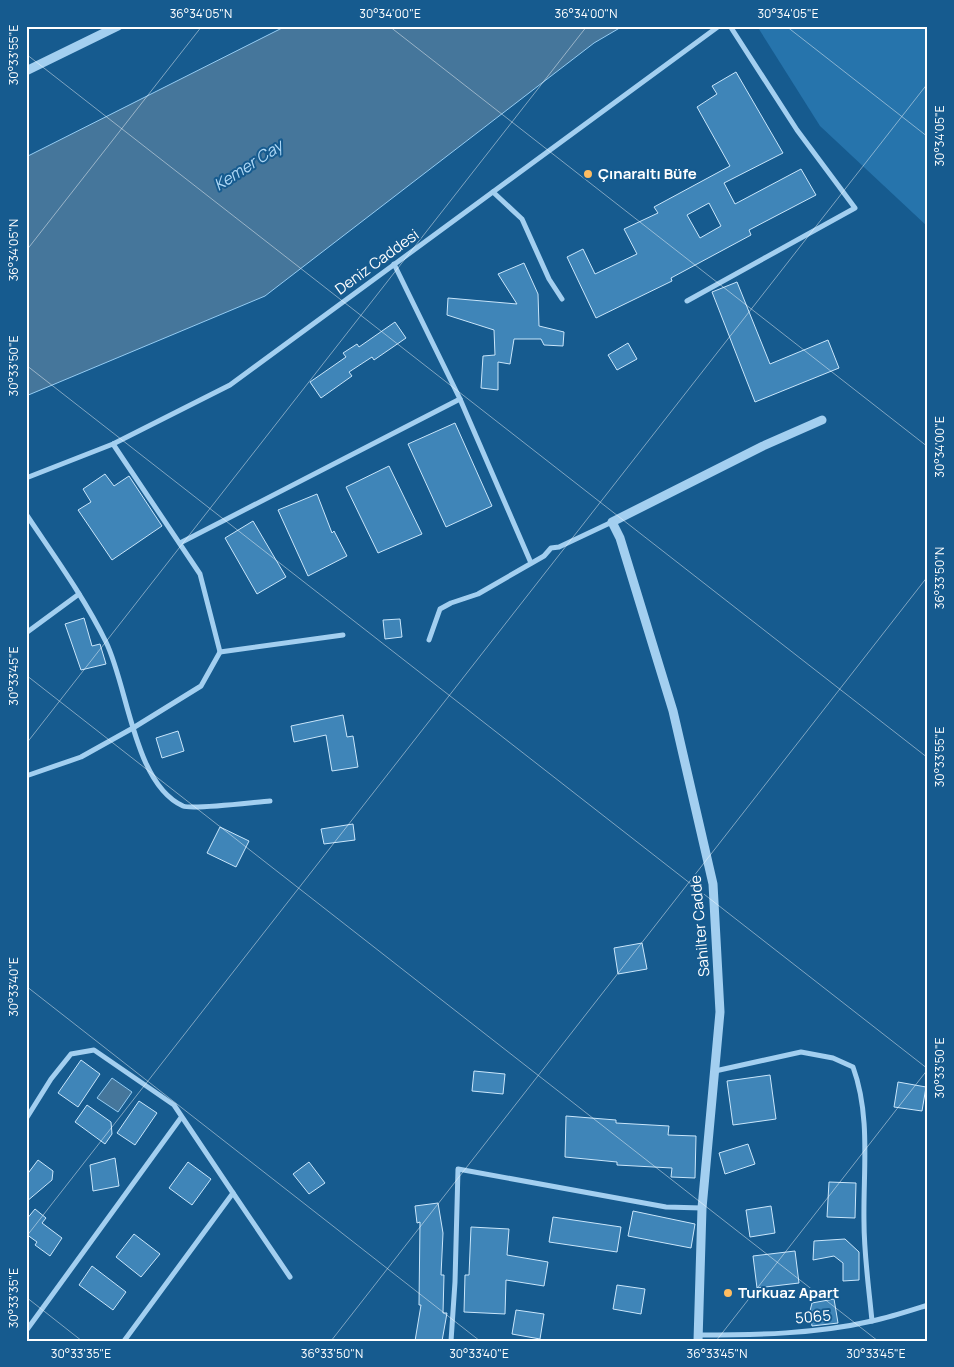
<svg xmlns="http://www.w3.org/2000/svg" width="954" height="1367" font-family="Manrope,sans-serif">
  <style>
    .green { fill: #2674ac }
    .water { fill: #45769b; stroke: #95ccf3 }
    .building { fill: #3f85b8; stroke: #c9e6fb; fill-rule: evenodd }
    .lines { fill: none; stroke-linecap: round; stroke-linejoin: round }
    .minor { stroke: #a3cff0; stroke-width: 5 }
    .tertiary { stroke: #a3cff0; stroke-width: 9 }
    .ticks { fill: none; stroke: #fff; stroke-width: 1; stroke-opacity: 0.45 }
    .poi-dot { fill: #ffbd61; stroke: #165b8f; stroke-width: 2 }
    .labels { text-anchor: middle; stroke-width: 4; stroke-linejoin: round; paint-order: stroke }
    .poi-label { font-size: 15px; font-weight: bold; fill: #fff; stroke: #165b8f; text-anchor: start }
    .street-label { font-size: 15px; fill: #fff; stroke: #165b8f }
    .water-label { font-size: 16px; font-style: italic; fill: #afd9f7; stroke: #165b8f }
    .neatline { fill: none; stroke: #fff; stroke-width: 2 }
    .ticks-label { font-size: 12px; text-anchor: middle; fill: #fff }
  </style>
  <rect width="100%" height="100%" fill="#165b8f"/>
  <path class="green" d="M757 26H928V227L820 126Z"/>
  <g class="water">
    <path d="M286 26H623L594 43 265 296 26 396V157Z"/>
    <path d="M112 1078 132 1092 118 1112 97 1098Z"/>
  </g>
  <g class="building">
    <path d="M736 72 783 153 724 183 735 204 801 169 816 195 749 230 751 235 671 278 672 281 596 318 567 257 583 249 595 274 637 254 624 229 658 213 654 207 730 166 697 107 717 94 712 86ZM709 203 721 226 700 238 687 215Z"/>
    <path d="M524 263 538 294 539 326 564 332 563 346 544 345 541 339H514L510 364 498 362V390L481 388 483 356 495 355 494 330 447 315 448 298 517 304 498 274Z"/>
    <path d="M737 282 770 364 828 340 839 368 755 402 712 292Z"/>
    <path d="M395 322 406 338 374 360 372 357 349 372 352 376 321 398 310 382 346 357 343 353 357 344 359 347Z"/>
    <path d="M628 343 637 359 617 370 608 355Z"/>
    <path d="M455 423 492 506 446 527 408 444Z"/>
    <path d="M389 466 422 534 378 553 346 487Z"/>
    <path d="M105 474 114 486 129 476 162 526 112 560 78 510 91 502 83 489Z"/>
    <path d="M317 494 332 533 334 531 347 556 308 576 278 510Z"/>
    <path d="M253 521 286 577 257 594 225 538Z"/>
    <path d="M84 618 92 646 100 644 106 664 81 670 65 624Z"/>
    <path d="M400 619 402 637 385 639 383 620Z"/>
    <path d="M343 715 347 737 353 736 358 767 332 771 326 735 294 742 291 726Z"/>
    <path d="M178 731 184 751 162 758 156 738Z"/>
    <path d="M353 824 355 840 324 844 321 829Z"/>
    <path d="M220 827 249 841 236 867 207 853Z"/>
    <path d="M642 943 647 969 618 974 614 948Z"/>
    <path d="M81 1060 100 1074 78 1107 58 1093Z"/>
    <path d="M474 1071 505 1074 503 1094 472 1091Z"/>
    <path d="M770 1075 776 1119 733 1125 727 1081Z"/>
    <path d="M898 1082 926 1087 922 1111 894 1107Z"/>
    <path d="M139 1101 157 1113 135 1145 117 1133Z"/>
    <path d="M87 1105 111 1122 112 1134 105 1144 75 1122Z"/>
    <path d="M566 1116 616 1120V1123L669 1126 668 1135 696 1136 695 1178 671 1177 672 1168 617 1165V1162L565 1157Z"/>
    <path d="M748 1144 755 1164 725 1174 719 1153Z"/>
    <path d="M115 1158 119 1186 93 1191 90 1165Z"/>
    <path d="M38 1160 53 1171 52 1180 26 1202V1176Z"/>
    <path d="M188 1162 211 1179 192 1205 169 1188Z"/>
    <path d="M309 1162 325 1183 309 1194 293 1174Z"/>
    <path d="M829 1182 856 1183 855 1218 827 1217Z"/>
    <path d="M438 1203 443 1233 441 1275H444L443 1313H447L442 1341H415L421 1305H419L420 1222 417 1223 415 1206Z"/>
    <path d="M771 1206 775 1233 750 1237 746 1210Z"/>
    <path d="M35 1209 46 1218 42 1223 62 1238 50 1256 35 1245 37 1242 26 1234V1220Z"/>
    <path d="M633 1211 695 1224 691 1248 628 1236Z"/>
    <path d="M553 1217 621 1227 617 1252 549 1242Z"/>
    <path d="M471 1227 509 1229 507 1255 548 1262 544 1286 506 1280 505 1314 464 1312 465 1275H469Z"/>
    <path d="M134 1234 160 1254 141 1277 116 1257Z"/>
    <path d="M845 1239 859 1252V1280L843 1281V1263L834 1256 813 1260 814 1241Z"/>
    <path d="M795 1251 799 1283 757 1288 753 1256Z"/>
    <path d="M92 1266 126 1292 113 1310 79 1285Z"/>
    <path d="M617 1285 645 1289 641 1314 613 1309Z"/>
    <path d="M834 1299 838 1323 812 1326 810 1311 812 1303Z"/>
    <path d="M516 1310 544 1314 540 1339 512 1334Z"/>
  </g>
  <g class="lines">
    <g class="minor">
      <path d="M493 192 522 219 549 279 562 299"/>
      <path d="M394 264 460 399 531 563"/>
      <path d="M687 301 855 208 797 130 730 26"/>
      <path d="M113 444 200 574 220 652 343 635"/>
      <path d="M26 478 113 444 230 385 719 26"/>
      <path d="M26 514C54 556 84 597 106 642 128 687 134 784 183 806 193 810 255 802 270 801"/>
      <path d="M180 543 460 399"/>
      <path d="M26 633 79 594"/>
      <path d="M429 640 440 609 451 603 478 594 544 556 551 548 559 547 612 522"/>
      <path d="M26 776 81 757 133 728 201 686 220 652"/>
      <path d="M715 1071 801 1052 833 1058 853 1067C871 1116 863 1171 864 1222 864 1255 869 1289 872 1321"/>
      <path d="M26 1119 51 1079 71 1054 94 1050 174 1105 233 1193 124 1341"/>
      <path d="M233 1193 290 1277"/>
      <path d="M26 1331 180 1119"/>
      <path d="M699 1335C756 1335 816 1334 872 1321 891 1317 909 1311 928 1305"/>
      <path d="M451 1341 455 1282 458 1169 666 1207 702 1208"/>
    </g>
    <g class="tertiary">
      <path d="M26 71 118 26"/>
      <path d="M698 1341 702 1208 720 1012 713 884 673 711 620 538 612 522 763 446 822 420"/>
    </g>
  </g>
  <path class="ticks" d="M389 26 928 447M786 26 928 137M26 54 928 758M26 251 202 26M26 365 928 1069M26 675 878 1341M26 744 587 26M26 986 480 1341M26 1237 928 83M26 1297 82 1341M331 1341 928 576M716 1341 928 1069"/>
  <g class="poi-dot">
    <circle cx="588" cy="174" r="5"/>
    <circle cx="728" cy="1293" r="5"/>
  </g>
  <g class="labels">
    <g class="poi-label">
      <text x="598" y="179">Çınaraltı Büfe</text>
      <text x="738" y="1298">Turkuaz Apart</text>
    </g>
    <g class="street-label">
      <text transform="translate(377 262) rotate(-36)" y="5">Deniz Caddesi</text>
      <text transform="translate(700 926) rotate(-95)" y="5">Sahilter Cadde</text>
      <text transform="translate(813 1317) rotate(-5)" y="5">5065</text>
    </g>
    <g class="water-label">
      <text transform="translate(248 165) rotate(-33)" y="6">Kemer Cay</text>
    </g>
  </g>
  <rect width="954" height="1367" fill="none" stroke="#165b8f" stroke-width="55"/>
  <rect x="28" y="28" width="898" height="1312" class="neatline"/>
  <g class="ticks-label">
    <text x="201" y="18">36°34'05"N</text>
    <text x="390" y="18">30°34'00"E</text>
    <text x="586" y="18">36°34'00"N</text>
    <text x="788" y="18">30°34'05"E</text>
    <text transform="translate(14 55) rotate(-90)" y="4">30°33'55"E</text>
    <text transform="translate(940 136) rotate(-90)" y="4">30°34'05"E</text>
    <text transform="translate(14 250) rotate(-90)" y="4">36°34'05"N</text>
    <text transform="translate(14 366) rotate(-90)" y="4">30°33'50"E</text>
    <text transform="translate(940 447) rotate(-90)" y="4">30°34'00"E</text>
    <text transform="translate(940 578) rotate(-90)" y="4">36°33'50"N</text>
    <text transform="translate(14 676) rotate(-90)" y="4">30°33'45"E</text>
    <text transform="translate(940 757) rotate(-90)" y="4">30°33'55"E</text>
    <text transform="translate(14 987) rotate(-90)" y="4">30°33'40"E</text>
    <text transform="translate(940 1068) rotate(-90)" y="4">30°33'50"E</text>
    <text transform="translate(14 1298) rotate(-90)" y="4">30°33'35"E</text>
    <text x="81" y="1358">30°33'35"E</text>
    <text x="332" y="1358">36°33'50"N</text>
    <text x="479" y="1358">30°33'40"E</text>
    <text x="717" y="1358">36°33'45"N</text>
    <text x="876" y="1358">30°33'45"E</text>
  </g>
</svg>
